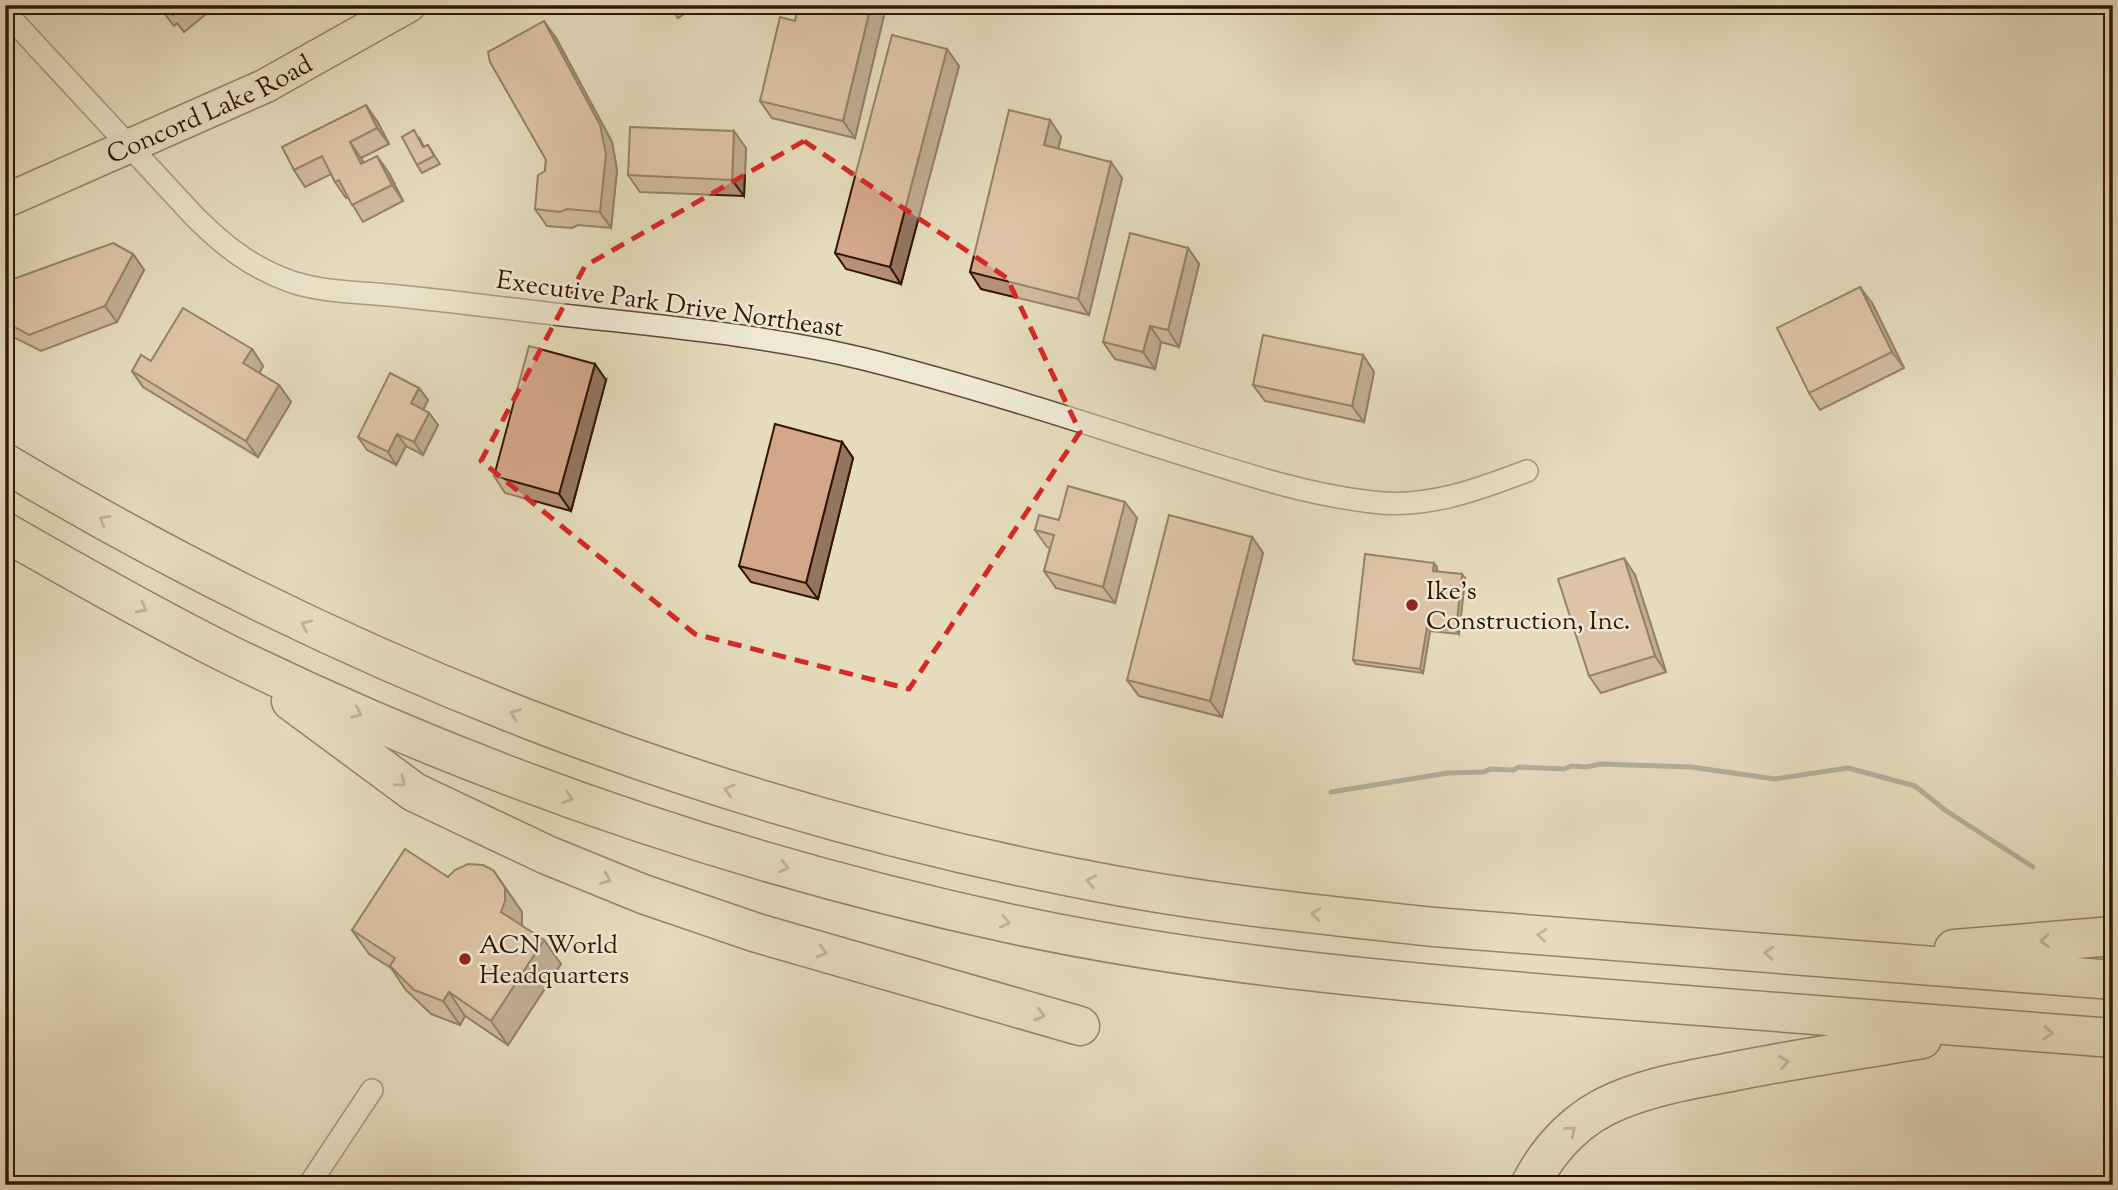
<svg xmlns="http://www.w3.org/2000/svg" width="2118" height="1190" font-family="'Sorts Mill Goudy',serif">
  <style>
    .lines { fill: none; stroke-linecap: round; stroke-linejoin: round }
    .stream { stroke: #707870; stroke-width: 5 }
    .minor-casing { stroke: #604831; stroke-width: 24 }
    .primary-casing { stroke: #331602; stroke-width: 36 }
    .motorway-casing { stroke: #331602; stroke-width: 41 }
    .minor { stroke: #eee8d4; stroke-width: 21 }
    .primary { stroke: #e5dcbd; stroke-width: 33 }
    .motorway { stroke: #e5dcbd; stroke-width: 38 }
    .wall { fill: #b69077; stroke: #331602; stroke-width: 2 }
    .shaded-wall { fill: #947561; stroke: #331602; stroke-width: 2 }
    .building { fill: #d4a78a; stroke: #331602; stroke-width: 2 }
    .oneway { stroke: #958369 }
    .marked { fill: none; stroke: #d62828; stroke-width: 5; stroke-dasharray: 14 9; stroke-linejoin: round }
    .poi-dot { fill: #8f2418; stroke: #eee8d4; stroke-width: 2.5 }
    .labels { text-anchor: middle; stroke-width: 5; stroke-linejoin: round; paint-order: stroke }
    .street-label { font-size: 26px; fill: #331602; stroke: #eee8d4 }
    .poi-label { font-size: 26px; fill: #331602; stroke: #eee8d4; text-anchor: start }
  </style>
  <rect width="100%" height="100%" fill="#e5dcbd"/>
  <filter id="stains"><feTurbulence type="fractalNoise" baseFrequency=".00286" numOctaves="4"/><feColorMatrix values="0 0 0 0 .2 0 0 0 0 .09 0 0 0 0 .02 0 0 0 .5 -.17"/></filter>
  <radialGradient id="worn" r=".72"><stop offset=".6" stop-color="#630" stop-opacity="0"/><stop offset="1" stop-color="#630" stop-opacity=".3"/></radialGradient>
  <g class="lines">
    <path class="stream" d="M1331 792 1448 773 1484 772 1490 769 1513 770 1519 767 1564 769 1571 766 1586 767 1601 764 1691 767 1775 779 1848 768 1915 786 1945 810 2033 867"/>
    <defs>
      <g id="minor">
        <path d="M5 12 195 217C224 246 252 268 292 282 323 292 357 292 388 295 430 299 471 304 513 309 629 324 749 331 864 359 960 383 1056 413 1150 444 1224 467 1295 493 1372 502 1426 509 1477 490 1527 471"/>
        <path d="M309 1185 372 1090"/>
      </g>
      <g id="primary">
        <path id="s1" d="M5 201 265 86 409 5"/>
      </g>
      <g id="motorway">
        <path d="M5 463C344 666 713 810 1102 883 1211 904 1323 915 1434 927L2113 980"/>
        <path d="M5 532C78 574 152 616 228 654 475 775 737 864 1007 923 1201 965 1399 982 1596 998 1769 1012 1941 1026 2113 1038"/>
        <path d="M291 701 414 792 547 855 643 894 757 933 1080 1026"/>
        <path d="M1954 949 2113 936"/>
        <path d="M1530 1185C1549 1148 1578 1117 1617 1101 1653 1086 1693 1079 1731 1072 1795 1059 1858 1050 1922 1039"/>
      </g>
    </defs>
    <use href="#minor" class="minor-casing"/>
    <use href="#primary" class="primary-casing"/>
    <use href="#motorway" class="motorway-casing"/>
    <use href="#minor" class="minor"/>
    <use href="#primary" class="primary"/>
    <use href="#motorway" class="motorway"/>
  </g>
  <g class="wall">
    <path d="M158 5H208L211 10 184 32 177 23 174 26Z"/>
    <path d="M280 5H290L283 8Z"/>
    <path d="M669 5H697L678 18Z"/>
    <path d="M799 5H881L885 11 855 138 772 118 760 101 795 21Z"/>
    <path d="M556 38 612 142 617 170 611 228 578 225 572 228 547 226 535 209 545 171Z"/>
    <path d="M959 66 901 284 846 269 835 253Z"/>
    <path d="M1050 120 1061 137 1058 149 1122 178 1089 315 981 289 970 272Z"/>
    <path d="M377 121 389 144 361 158 364 163 389 173 403 201 363 222 348 197 346 198 335 182 331 174 305 187 294 170Z"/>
    <path d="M420 139 424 147 428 145 440 164 422 173 417 165Z"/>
    <path d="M746 148 744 196 640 192 628 175Z"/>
    <path d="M1188 248 1199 264 1179 347 1161 342 1155 369 1115 359 1103 342Z"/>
    <path d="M133 254 144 270 117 322 41 351 5 333V282Z"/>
    <path d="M1872 303 1904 368 1820 410 1809 393Z"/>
    <path d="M252 349 263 366 259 373 279 385 291 402 258 457 143 387 132 371 151 361Z"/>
    <path d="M1363 355 1374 372 1364 422 1265 401 1253 385Z"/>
    <path d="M606 380 571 511 505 493 494 476Z"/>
    <path d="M419 388 428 400 423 410 429 413 438 425 423 455 406 446 396 465 367 450 358 437Z"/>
    <path d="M842 442 853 458 818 599 751 582 739 566Z"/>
    <path d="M1137 518 1115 603 1056 588 1044 571 1050 548 1047 547 1035 530Z"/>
    <path d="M1252 537 1263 553 1222 717 1139 696 1127 680Z"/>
    <path d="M1437 567 1436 571 1465 578 1459 634 1430 631 1423 673 1356 664 1353 660Z"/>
    <path d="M1635 575 1666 672 1601 693 1589 676Z"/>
    <path d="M493 870 522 912V926L561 964 508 1045 465 1016 460 1025 431 1014 406 990 391 968 369 954 352 930 448 877Z"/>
  </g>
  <g class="shaded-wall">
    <path d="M871 5H881L885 11 855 138 843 121Z"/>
    <path d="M544 21 556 38 612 142 617 170 611 228 600 212Z"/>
    <path d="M947 49 959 66 901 284 890 267Z"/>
    <path d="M366 105 377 121 389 144 377 128Z"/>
    <path d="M1050 120 1061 137 1055 162 1044 145Z"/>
    <path d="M734 131 746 148 744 196 732 180Z"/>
    <path d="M350 142 361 158 373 181 361 164Z"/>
    <path d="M377 156 389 173 403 201 392 185Z"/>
    <path d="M1111 162 1122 178 1089 315 1078 299Z"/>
    <path d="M1188 248 1199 264 1179 347 1168 330Z"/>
    <path d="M133 254 144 270 117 322 105 306Z"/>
    <path d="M1860 287 1872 303 1904 368 1892 352Z"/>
    <path d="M1150 326 1161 342 1155 369 1143 352Z"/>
    <path d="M252 349 263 366 255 380 243 363Z"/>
    <path d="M1363 355 1374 372 1364 422 1352 406Z"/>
    <path d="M595 364 606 380 571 511 559 494Z"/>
    <path d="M279 385 291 402 258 457 246 441Z"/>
    <path d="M419 388 428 400 420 416 411 403Z"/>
    <path d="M429 413 438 425 423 455 414 442Z"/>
    <path d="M397 434 406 446 396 465 388 452Z"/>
    <path d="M842 442 853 458 818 599 806 583Z"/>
    <path d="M1125 502 1137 518 1115 603 1103 587Z"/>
    <path d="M1252 537 1263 553 1222 717 1210 701Z"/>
    <path d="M1624 558 1635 575 1666 672 1655 656Z"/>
    <path d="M1434 563 1437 567 1436 575 1433 571Z"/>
    <path d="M1462 574 1465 578 1459 634 1456 630Z"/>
    <path d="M1427 627 1430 631 1423 673 1420 669Z"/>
    <path d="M493 870 522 912V925L518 936 501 912Z"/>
    <path d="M544 940 561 964 508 1045 491 1021Z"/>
    <path d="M449 992 465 1016 460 1025 443 1001Z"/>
  </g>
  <g class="building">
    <path d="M160 5H185L173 15 166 7 163 9Z"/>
    <path d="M799 5H871L843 121 760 101 780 17 795 21Z"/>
    <path d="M544 21 600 125 606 154 600 212 567 209 560 212 535 209 538 175 545 171 546 160 490 62 488 52Z"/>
    <path d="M892 35 947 49 890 267 835 253Z"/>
    <path d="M366 105 377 128 350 142 361 164 377 156 392 185 352 205 339 180 335 182 322 156 294 170 282 147Z"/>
    <path d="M1009 110 1050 120 1044 145 1111 162 1078 299 970 272Z"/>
    <path d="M630 127 734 131 732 180 628 175Z"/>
    <path d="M414 130 423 147 428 145 434 156 417 165 402 137Z"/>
    <path d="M1130 233 1188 248 1168 330 1150 326 1143 352 1103 342Z"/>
    <path d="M113 243 133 254 105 306 29 335 5 322V282Z"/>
    <path d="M1860 287 1892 352 1809 393 1777 328Z"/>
    <path d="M183 308 252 349 243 363 279 385 246 441 132 371 141 355 151 361Z"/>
    <path d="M1263 335 1363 355 1352 406 1253 385Z"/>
    <path d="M529 346 595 364 559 494 494 476Z"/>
    <path d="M390 373 419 388 411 403 429 413 414 442 397 434 388 452 358 437Z"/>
    <path d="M775 424 842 442 806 583 739 566Z"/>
    <path d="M1068 486 1125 502 1103 587 1044 571 1054 535 1035 530 1039 515 1059 520Z"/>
    <path d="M1169 515 1252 537 1210 701 1127 680Z"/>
    <path d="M1365 554 1434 563 1433 571 1462 574 1456 630 1427 627 1420 669 1353 660Z"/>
    <path d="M1624 558 1655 656 1589 676 1558 579Z"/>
    <path d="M405 849 448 877 455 870 468 864 483 865 493 870 505 888V901L501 912 544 940 491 1021 449 992 443 1001 414 990 390 966 395 958 352 930Z"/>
  </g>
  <defs><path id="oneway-chevron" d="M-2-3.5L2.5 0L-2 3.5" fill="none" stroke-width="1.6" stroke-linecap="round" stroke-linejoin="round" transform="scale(1.75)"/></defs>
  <g class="oneway">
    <use href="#oneway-chevron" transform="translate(104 520) rotate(-150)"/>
    <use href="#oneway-chevron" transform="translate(142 608) rotate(28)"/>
    <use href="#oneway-chevron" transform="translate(306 625) rotate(-155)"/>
    <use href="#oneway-chevron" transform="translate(357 713) rotate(24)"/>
    <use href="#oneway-chevron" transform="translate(515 714) rotate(-159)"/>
    <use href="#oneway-chevron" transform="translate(401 782) rotate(37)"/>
    <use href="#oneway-chevron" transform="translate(729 790) rotate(-163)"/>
    <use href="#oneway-chevron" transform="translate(568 798) rotate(20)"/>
    <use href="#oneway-chevron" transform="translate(784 867) rotate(15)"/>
    <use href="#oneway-chevron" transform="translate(606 879) rotate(22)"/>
    <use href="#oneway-chevron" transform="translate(1091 881) rotate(-169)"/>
    <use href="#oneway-chevron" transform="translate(1316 914) rotate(-173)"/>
    <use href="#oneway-chevron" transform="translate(1005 922) rotate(12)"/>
    <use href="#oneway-chevron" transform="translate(1542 935) rotate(-175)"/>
    <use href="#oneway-chevron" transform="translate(2045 941) rotate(175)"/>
    <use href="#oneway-chevron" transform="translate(822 952) rotate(16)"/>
    <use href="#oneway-chevron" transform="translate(1769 953) rotate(-176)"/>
    <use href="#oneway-chevron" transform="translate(1040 1015) rotate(16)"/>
    <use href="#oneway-chevron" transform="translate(2048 1033) rotate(4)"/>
    <use href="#oneway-chevron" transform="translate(1784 1062) rotate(-10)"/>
    <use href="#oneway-chevron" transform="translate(1571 1131) rotate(-39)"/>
  </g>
  <path d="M0 0H2118V1190H0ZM804 141 1007 278 1080 432 909 689 695 634 481 461 585 266Z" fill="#e5dcbd" fill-opacity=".55" fill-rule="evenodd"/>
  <path class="marked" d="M804 141 1007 278 1080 432 909 689 695 634 481 461 585 266Z"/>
  <g class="poi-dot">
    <circle cx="1412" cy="605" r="7"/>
    <circle cx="465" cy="959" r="7"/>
  </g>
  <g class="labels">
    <g class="street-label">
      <text dy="9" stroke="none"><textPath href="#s1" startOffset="224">Concord Lake Road</textPath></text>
      <text transform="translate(670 303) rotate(8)" y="9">Executive Park Drive Northeast</text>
    </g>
    <g class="poi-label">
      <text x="1426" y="599">Ike's<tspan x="1426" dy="30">Construction, Inc.</tspan></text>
      <text x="479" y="953">ACN World<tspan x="479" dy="30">Headquarters</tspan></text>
    </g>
  </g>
  <rect width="2118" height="1190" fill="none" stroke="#e5dcbd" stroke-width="28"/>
  <rect x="7" y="7" width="2104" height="1176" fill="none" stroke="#331602" stroke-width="3.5"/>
  <rect x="14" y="14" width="2090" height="1162" fill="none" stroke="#331602" stroke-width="2"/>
  <rect width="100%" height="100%" filter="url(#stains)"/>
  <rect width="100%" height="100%" fill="url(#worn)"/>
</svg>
